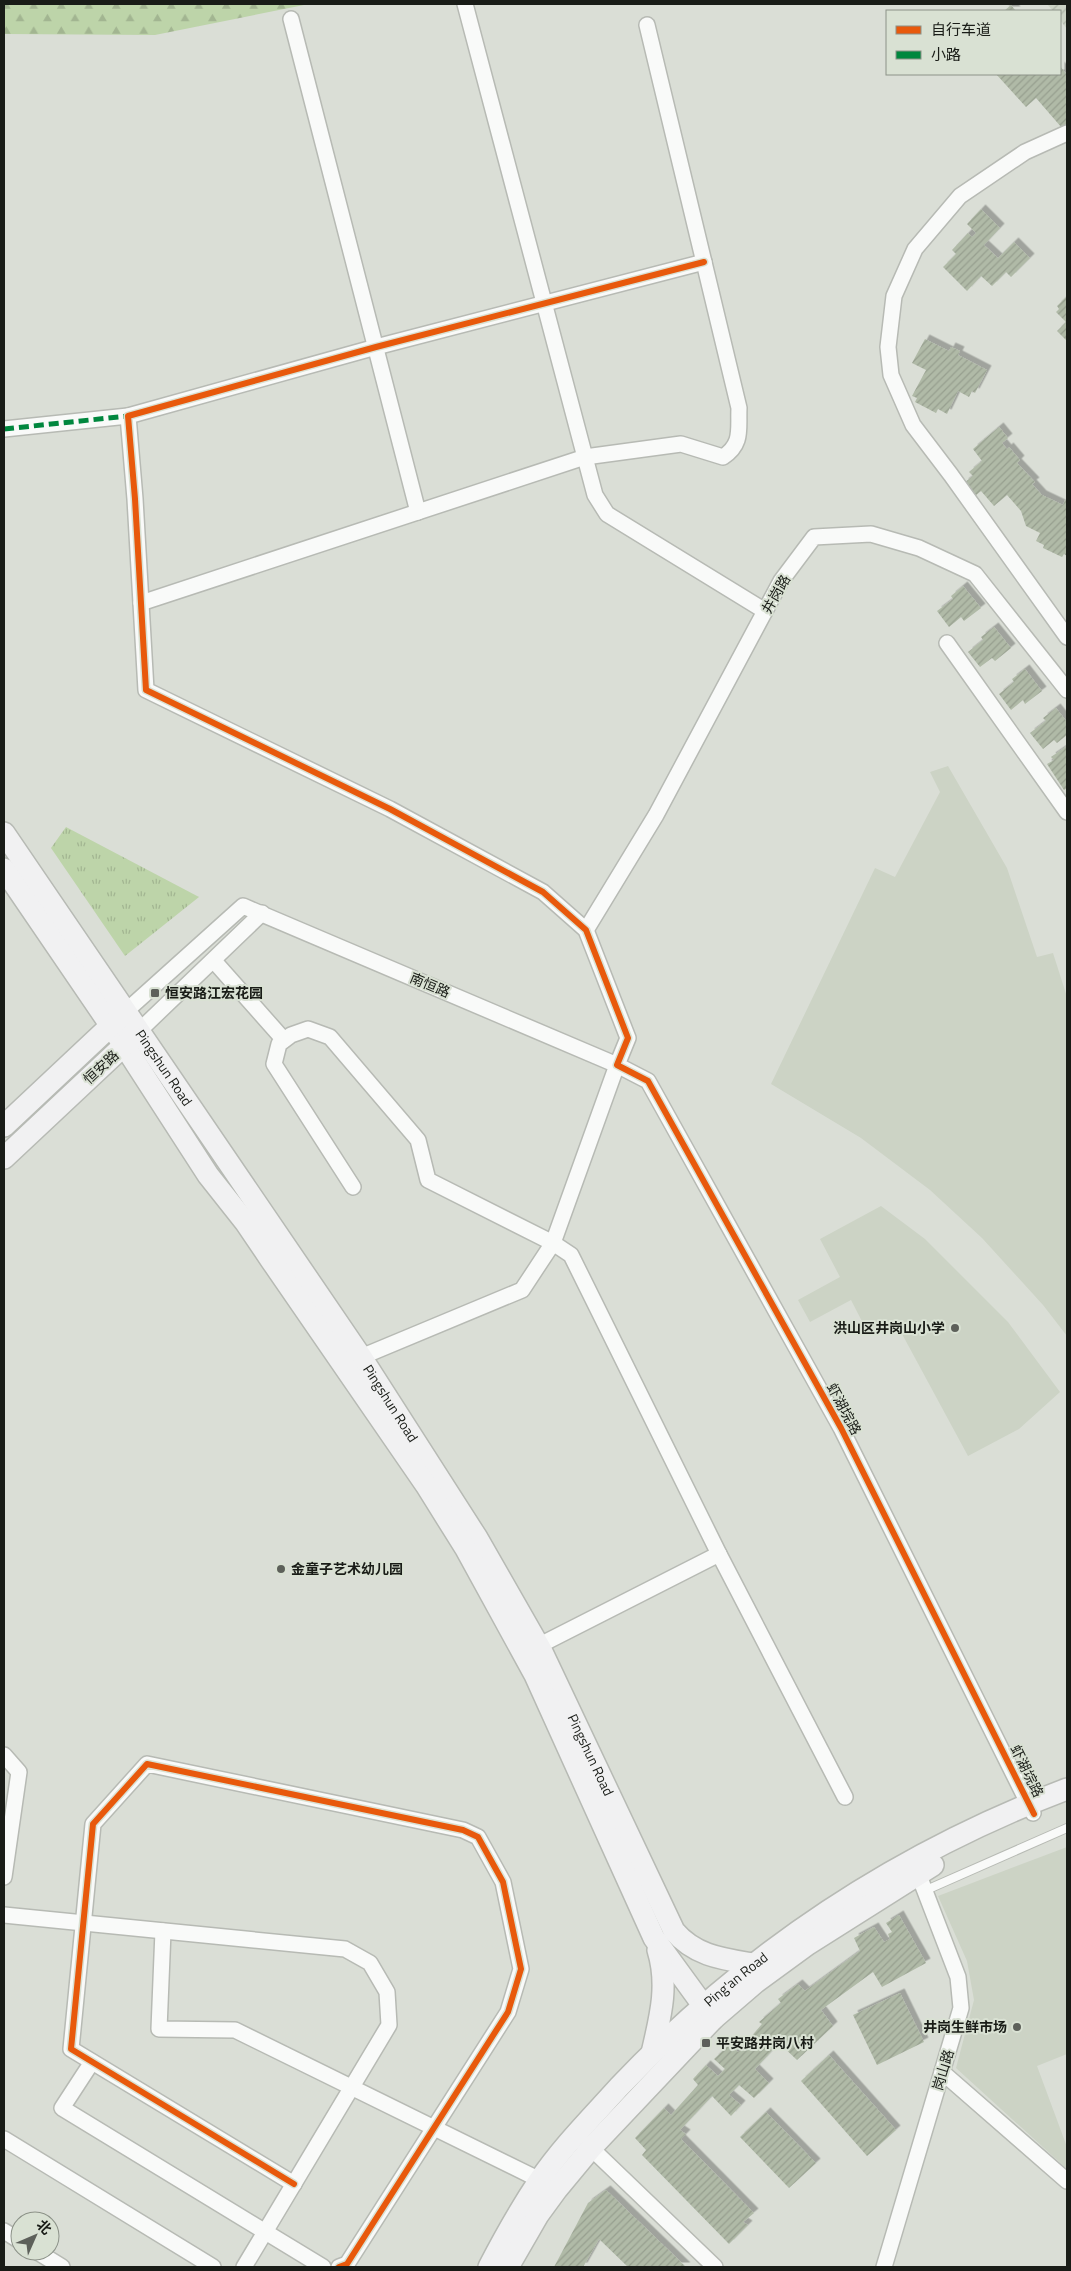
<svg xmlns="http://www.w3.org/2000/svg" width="1071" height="2271" font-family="'Titillium Web','Noto Sans SC',sans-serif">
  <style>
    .built { fill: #ccd3c5 }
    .industrial { fill: url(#industrial-furrows) }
    .grass { fill: url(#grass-tufts) }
    .forest { fill: url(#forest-firs) }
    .building { fill: url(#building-hatch); filter: url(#shadow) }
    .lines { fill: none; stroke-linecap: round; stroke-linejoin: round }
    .service-casing { stroke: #b7bab4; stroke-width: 10 }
    .minor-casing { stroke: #b7bab4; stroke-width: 18 }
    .secondary-casing { stroke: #b7bab4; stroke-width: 24 }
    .service { stroke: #f9faf9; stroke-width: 8 }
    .minor { stroke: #f9faf9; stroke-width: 15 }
    .secondary { stroke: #f1f1f2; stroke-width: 21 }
    .quiet { stroke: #00873e; stroke-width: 5; stroke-dasharray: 10 5; stroke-linecap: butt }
    .cycleway-casing { stroke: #d9e1d3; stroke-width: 9 }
    .cycleway { stroke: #e8590c; stroke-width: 6 }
    .poi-dot { fill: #5d605a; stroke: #d9e1d3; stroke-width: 2 }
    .labels { text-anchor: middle; stroke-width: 4; stroke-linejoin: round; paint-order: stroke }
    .street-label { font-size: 14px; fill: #191c17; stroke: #d9e1d3 }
    .poi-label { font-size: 14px; font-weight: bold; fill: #191c17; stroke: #d9e1d3; text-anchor: start }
  </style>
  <defs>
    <pattern id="industrial-furrows" width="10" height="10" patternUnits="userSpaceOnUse" patternTransform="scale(1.25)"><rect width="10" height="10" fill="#ccd3c5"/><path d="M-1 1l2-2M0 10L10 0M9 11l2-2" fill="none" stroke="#afb5a8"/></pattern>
    <pattern id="grass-tufts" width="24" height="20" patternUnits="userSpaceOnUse" patternTransform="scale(1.25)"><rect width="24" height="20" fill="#bdd4a9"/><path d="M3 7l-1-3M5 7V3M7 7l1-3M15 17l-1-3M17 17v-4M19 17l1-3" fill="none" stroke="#a2b591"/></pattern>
    <pattern id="forest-firs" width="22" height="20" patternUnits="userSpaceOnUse" patternTransform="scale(1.25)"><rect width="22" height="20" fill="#bdd4a9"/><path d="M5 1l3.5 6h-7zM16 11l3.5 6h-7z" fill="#a2b591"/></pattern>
    <pattern id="building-hatch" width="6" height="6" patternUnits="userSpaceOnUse" patternTransform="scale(1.25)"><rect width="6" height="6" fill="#b0baa7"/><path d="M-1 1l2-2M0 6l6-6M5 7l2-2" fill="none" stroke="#979f8f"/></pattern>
    <filter id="shadow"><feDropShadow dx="4.5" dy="-4.5" stdDeviation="0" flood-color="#0004"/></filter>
  </defs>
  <rect width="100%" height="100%" fill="#daded6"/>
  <g class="built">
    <path d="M948 766 1007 868 1037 957 1053 953 1067 997V1336L1043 1305 982 1238 930 1190 861 1138 771 1084 875 868 895 877 940 792 930 772Z"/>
    <path d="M881 1206 925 1239 1008 1322 1060 1392 1019 1429 968 1456 895 1321 868 1333 851 1300 810 1322 798 1300 840 1277 820 1239Z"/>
    <path d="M1067 1847V2054L1037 2066 1067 2147V2169L956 2068 974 2000 967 1961 938 1896Z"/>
  </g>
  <path class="industrial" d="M1047 4H1067V29L1060 20V11H1053Z"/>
  <path class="grass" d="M66 827 199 897 125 956 51 848Z"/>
  <path class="forest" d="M4 4H309L155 35 4 34Z"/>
  <g class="building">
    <path d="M1011 5 1016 11H1004Z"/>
    <path d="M1060 66 1067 75V123L1062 128 1036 98 1026 107 996 74H1060Z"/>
    <path d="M981 209 1000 228 984 245 998 258 1014 242 1030 258 1011 277 1006 272 992 286 981 276 967 291 943 267 956 254 952 250 968 233 972 237 976 233 967 224Z"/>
    <path d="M1067 296V341L1057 331 1066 322 1056 312 1059 309 1057 306Z"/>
    <path d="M925 339 949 351 951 347 960 351 958 355 987 370 975 393 972 391 969 397 958 391 947 414 938 409 936 413 915 402 917 398 912 396 926 370 912 363Z"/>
    <path d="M999 427 1008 438 1002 443 1007 449 1009 447 1020 460 1017 463 1035 482 1032 484 1042 495 1063 505 1065 500 1067 501V556L1064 554 1062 557 1043 548 1044 545 1036 541 1040 533 1026 526 1021 511 1007 495 994 506 981 491 975 496 964 483 973 476 969 472 982 461 973 449Z"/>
    <path d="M963 586 981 608 964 621 961 617 949 627 937 611 953 599 951 596Z"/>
    <path d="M994 627 1011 648 995 661 992 658 980 667 968 652 983 640 981 637Z"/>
    <path d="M1025 669 1042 691 1025 704 1023 700 1011 710 999 694 1014 682 1012 679Z"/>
    <path d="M1056 708 1067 722V735L1057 743 1054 740 1043 749 1030 733 1046 721 1043 718Z"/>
    <path d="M1067 746V788L1064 790 1047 764 1054 760 1051 757Z"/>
    <path d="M899 1915 926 1963 882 1987 873 1972 821 2010 833 2026 797 2060 779 2043 755 2069 769 2083 754 2098 739 2085 729 2095 741 2105 731 2116 712 2096 680 2130 686 2134 681 2139 754 2213 743 2222 748 2225 729 2244 642 2155 646 2150 635 2138 664 2108 671 2115 698 2085 693 2079 706 2065 718 2076 725 2069 714 2059 730 2044 738 2052 762 2024 759 2022 781 2003 778 1999 798 1984 805 1991 860 1951 854 1938 874 1927 884 1942 890 1939 888 1934 892 1932 886 1923Z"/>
    <path d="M900 1993 924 2042 877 2065 853 2015Z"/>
    <path d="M829 2055 896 2130 867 2156 801 2081Z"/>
    <path d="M766 2112 816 2163 789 2188 740 2137Z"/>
    <path d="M606 2190 686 2267H628L599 2239 583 2267H554L588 2203Z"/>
  </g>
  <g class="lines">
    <defs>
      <path id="service" d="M924 1891 1067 1828"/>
      <g id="minor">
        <path d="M465 4 595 495 607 514 765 611"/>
        <path d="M291 19 418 512"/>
        <path d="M1067 133 1025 152 960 196 915 249 894 296 888 347 891 375 913 425 951 475 1067 637"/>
        <path d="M704 262 376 347 128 416 135 499 146 690 390 809 543 892 586 930 628 1038 617 1065 648 1081 841 1428 1033 1813"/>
        <path d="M4 429 128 416"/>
        <path d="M141 603 585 457 681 444 723 457C743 444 738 429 739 408L647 25"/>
        <path d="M947 643 1067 812"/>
        <path d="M586 930 656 815 781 581 814 537 871 534 919 548 975 574 1067 690"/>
        <path d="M214 961 284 1040"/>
        <path d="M125 1012 243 906 617 1065 553 1243 522 1290 361 1357"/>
        <path d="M139 1031 262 913"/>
        <path d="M353 1187 274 1064 279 1044 291 1035 308 1029 330 1037 418 1140 428 1180 553 1243 571 1255 719 1554 845 1797"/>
        <path d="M538 1646 719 1554"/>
        <path d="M4 1755 19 1772 4 1877"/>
        <path d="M4 1915 345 1949 370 1963 387 1992 389 2025 244 2267"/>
        <path d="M163 1931 159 2029 235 2030 540 2180"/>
        <path d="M92 2062 62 2108 323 2267"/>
        <path d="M942 2072 1067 2181"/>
        <path d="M4 2139 213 2267"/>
        <path d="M591 2148 715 2267"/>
        <path d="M294 2184 71 2049 93 1824 147 1764 463 1830 478 1837 503 1882 521 1969 508 2012 347 2264 339 2267"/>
        <path d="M4 2231 20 2241"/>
        <path d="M36 2251 62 2267"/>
        <path d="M884 2267 961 2008 958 1977 918 1873"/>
      </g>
      <g id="secondary">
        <path id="s1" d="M4 833 361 1357 477 1538 541 1650 674 1931C695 1956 723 1959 753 1964"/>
        <path d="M4 869 124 1045 208 1175 246 1223 271 1260 426 1485 466 1549 535 1675 654 1938 713 2019"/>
        <path d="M4 1126 120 1017"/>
        <path d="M4 1158 133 1037"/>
        <path d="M652 2053C660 2018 669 1986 658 1950"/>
        <path id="s2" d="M489 2267C504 2238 521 2208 539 2181 562 2147 592 2117 619 2087 745 1954 896 1854 1067 1789"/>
        <path d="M508 2267 538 2215 557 2189 591 2148 713 2019 756 1982 808 1944 933 1865"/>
      </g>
    </defs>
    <use href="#service" class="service-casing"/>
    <use href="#minor" class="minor-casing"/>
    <use href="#secondary" class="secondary-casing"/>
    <use href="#service" class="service"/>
    <use href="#minor" class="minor"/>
    <use href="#secondary" class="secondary"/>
    <path class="quiet" d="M4 429 128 416"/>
    <defs>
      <g id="cycleway">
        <path d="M704 262 376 347 128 416 135 499 146 690 390 809 543 892 586 930 628 1038 617 1065 648 1081 841 1428 1034 1814"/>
        <path d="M294 2184 71 2049 93 1824 147 1764 463 1830 478 1837 503 1882 521 1969 508 2012 347 2264 339 2267"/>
      </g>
    </defs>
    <use href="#cycleway" class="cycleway-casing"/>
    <use href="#cycleway" class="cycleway"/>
  </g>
  <g class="poi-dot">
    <rect x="150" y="988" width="10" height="10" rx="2.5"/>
    <circle cx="955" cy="1328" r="5"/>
    <circle cx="281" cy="1569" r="5"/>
    <circle cx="1017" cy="2027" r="5"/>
    <rect x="701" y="2038" width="10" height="10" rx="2.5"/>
  </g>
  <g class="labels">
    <g class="street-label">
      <text transform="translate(776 594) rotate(-60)" y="5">井岗路</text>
      <text transform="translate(430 985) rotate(23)" y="5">南恒路</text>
      <text transform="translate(101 1067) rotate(-43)" y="5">恒安路</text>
      <text dy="5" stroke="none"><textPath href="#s1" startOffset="284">Pingshun Road</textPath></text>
      <text dy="5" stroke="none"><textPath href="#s1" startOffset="689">Pingshun Road</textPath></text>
      <text transform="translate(844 1409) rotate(62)" y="5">虾湖垸路</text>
      <text dy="5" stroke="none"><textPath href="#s1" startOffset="1094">Pingshun Road</textPath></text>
      <text transform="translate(1027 1771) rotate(64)" y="5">虾湖垸路</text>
      <text dy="5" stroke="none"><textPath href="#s2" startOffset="382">Ping'an Road</textPath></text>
      <text transform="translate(943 2070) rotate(-73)" y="5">岗山路</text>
    </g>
    <g class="poi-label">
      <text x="165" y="998">恒安路江宏花园</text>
      <text x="945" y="1333" text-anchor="end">洪山区井岗山小学</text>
      <text x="291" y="1574">金童子艺术幼儿园</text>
      <text x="1007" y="2032" text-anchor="end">井岗生鲜市场</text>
      <text x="716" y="2048">平安路井岗八村</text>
    </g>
  </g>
  <rect width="1071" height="2271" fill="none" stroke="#191c17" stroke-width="10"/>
  <rect x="886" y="10" width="175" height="65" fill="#d9e1d3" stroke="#8c9288"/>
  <rect x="896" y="26" width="25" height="8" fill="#e8590c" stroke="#8c9288"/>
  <text x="931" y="35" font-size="15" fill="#191c17">自行车道</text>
  <rect x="896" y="51" width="25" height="8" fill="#00873e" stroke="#8c9288"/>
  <text x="931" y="60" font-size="15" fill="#191c17">小路</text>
  <g transform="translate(35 2236) rotate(45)"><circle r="24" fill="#d9e1d3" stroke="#8c9288"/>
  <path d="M0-4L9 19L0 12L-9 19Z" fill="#5d605a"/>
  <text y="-8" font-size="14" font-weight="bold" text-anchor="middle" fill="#191c17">北</text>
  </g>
</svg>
